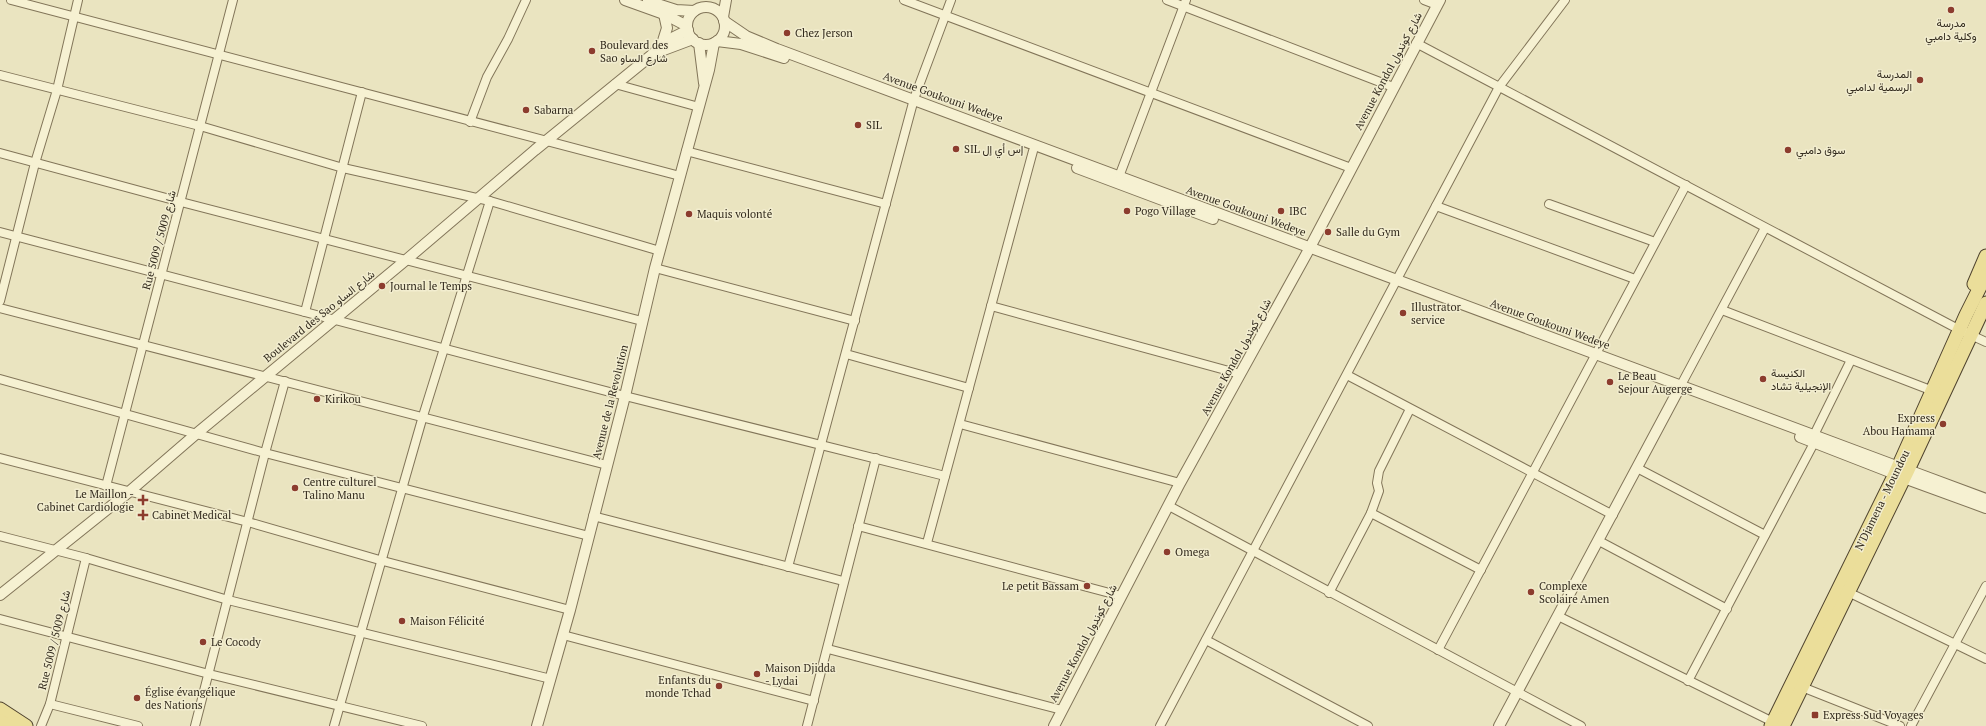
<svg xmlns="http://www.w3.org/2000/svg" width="1986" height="726" font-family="'PT Serif',Vazirmatn,serif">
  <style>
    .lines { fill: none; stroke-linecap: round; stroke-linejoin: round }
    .minor-casing { stroke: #827559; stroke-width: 10 }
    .tertiary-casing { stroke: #827559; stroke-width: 12 }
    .primary-casing { stroke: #4f432e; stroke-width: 15 }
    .minor { stroke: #f6f1d2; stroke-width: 8 }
    .tertiary { stroke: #f6f1d2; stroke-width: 10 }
    .primary { stroke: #ebde9a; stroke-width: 13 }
    .poi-dot { fill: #8c3c2e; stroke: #f2edcf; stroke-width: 1.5 }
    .labels { text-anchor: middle; stroke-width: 3; stroke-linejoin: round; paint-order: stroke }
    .poi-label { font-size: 11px; fill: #322a1d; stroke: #f2edcf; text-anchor: start }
    .street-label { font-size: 11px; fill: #322a1d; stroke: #f2edcf }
  </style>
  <rect width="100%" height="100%" fill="#eae4c0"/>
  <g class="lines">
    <defs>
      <g id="minor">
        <path d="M11 0C234 58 457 118 680 176"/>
        <path d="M904 0 1351 168"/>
        <path d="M1167 0 1393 87"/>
        <path d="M1424 0 1437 5"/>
        <path d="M1416 43 1960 330 1986 342"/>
        <path d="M0 75 200 126 343 168 490 201 660 251"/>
        <path d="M615 84 699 107"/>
        <path d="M470 122 487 77 508 39 526 0"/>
        <path d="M686 151 886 204"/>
        <path d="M0 153 181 202 642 321"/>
        <path d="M1117 182 1186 0"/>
        <path d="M1549 204 1655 242"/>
        <path d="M1436 206 1635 279"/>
        <path d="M0 232 625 396 945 476"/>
        <path d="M655 268 855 321"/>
        <path d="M0 301 35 163 57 90 78 0"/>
        <path d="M991 306 1240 374"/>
        <path d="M0 308 607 465"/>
        <path d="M1722 310 1933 391"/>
        <path d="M305 312 362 92"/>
        <path d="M846 354 969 388"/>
        <path d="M1347 375 1613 515"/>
        <path d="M0 379 265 453 589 536"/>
        <path d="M1681 385 1765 228"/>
        <path d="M960 424 1180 483"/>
        <path d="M1814 435 1851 360"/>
        <path d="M0 458 248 522 383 561 570 610"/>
        <path d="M1637 468 1765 535"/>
        <path d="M106 486 233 0"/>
        <path d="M1169 506 1581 726"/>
        <path d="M1371 513 1481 570"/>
        <path d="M593 516 843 581"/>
        <path d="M858 526 1121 596"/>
        <path d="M0 536 86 558 228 600 551 679"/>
        <path d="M1599 541 1727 609"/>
        <path d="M927 543 1033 151"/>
        <path d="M788 567 914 99 951 0"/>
        <path d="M1329 593 1371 513 1379 491 1377 483 1379 471 1410 409"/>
        <path d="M1850 593 1986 659"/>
        <path d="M1558 616 1773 722"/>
        <path d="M0 619 209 674 422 726"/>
        <path d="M563 635 814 701"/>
        <path d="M1206 640 1368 726"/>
        <path d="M828 649 1062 710"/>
        <path d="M1438 650 1686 185"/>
        <path d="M1688 681 1814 443"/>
        <path d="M1802 687 1900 726"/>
        <path d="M50 704 138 726"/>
        <path d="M41 726 50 704 86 558"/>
        <path d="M195 726 265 453 285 381"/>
        <path d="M334 726 423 416 490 201"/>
        <path d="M807 726 876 458"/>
        <path d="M1160 726 1499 87 1565 0"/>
        <path d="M1911 726 1986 586"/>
      </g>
      <g id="tertiary">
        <path d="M625 0 664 14 687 26"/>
        <path d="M648 1 676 10 694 11"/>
        <circle cx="706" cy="26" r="19"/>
        <path d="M723 17 726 0"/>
        <path d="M724 21 746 36 777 49 1899 467"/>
        <path d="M717 41 741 44 784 58"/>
        <path d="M699 43 704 83"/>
        <path d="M662 44 667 28 664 14"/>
        <path d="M653 54 693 39"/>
        <path d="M1077 168 1213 219"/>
        <path d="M1800 437 1895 474"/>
        <path d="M1908 470 1986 499"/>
        <path d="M1904 478 1986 508"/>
        <path d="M0 595 130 491 196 434 406 260 535 150 653 54 668 40 688 30"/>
        <path d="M537 726 570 610 625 396 655 268 709 70 714 43"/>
        <path d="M1054 726 1180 483 1307 253 1440 0"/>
        <path d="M1499 726 1681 385"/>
      </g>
      <g id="primary">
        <path d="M1974 284 1986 256"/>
        <path d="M0 709 26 726"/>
        <path d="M0 721 8 726"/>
        <path d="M1771 726 1895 474 1966 315 1986 275"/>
        <path d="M1783 726 1908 470 1986 303"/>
      </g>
    </defs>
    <use href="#minor" class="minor-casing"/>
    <use href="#tertiary" class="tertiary-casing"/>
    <use href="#primary" class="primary-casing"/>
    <use href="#minor" class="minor"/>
    <use href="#tertiary" class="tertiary"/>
    <use href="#primary" class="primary"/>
  </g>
  <g class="poi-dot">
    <circle cx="1951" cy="10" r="4"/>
    <circle cx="787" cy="33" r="4"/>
    <circle cx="592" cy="51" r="4"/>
    <circle cx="1920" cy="80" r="4"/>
    <circle cx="526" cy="110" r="4"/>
    <circle cx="858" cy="125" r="4"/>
    <circle cx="956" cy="149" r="4"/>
    <circle cx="1788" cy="150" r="4"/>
    <circle cx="1127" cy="211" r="4"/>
    <circle cx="1281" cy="211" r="4"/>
    <circle cx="689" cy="214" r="4"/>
    <circle cx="1328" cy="232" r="4"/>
    <circle cx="382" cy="286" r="4"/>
    <circle cx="1403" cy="313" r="4"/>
    <circle cx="1763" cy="379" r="4"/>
    <circle cx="1610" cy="382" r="4"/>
    <circle cx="317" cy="399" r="4"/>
    <circle cx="1943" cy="424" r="4"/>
    <circle cx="295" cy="488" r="4"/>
    <path d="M141 494h4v4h4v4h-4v4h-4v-4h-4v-4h4z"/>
    <path d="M141 509h4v4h4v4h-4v4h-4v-4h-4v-4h4z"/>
    <circle cx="1167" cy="552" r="4"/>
    <circle cx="1087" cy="586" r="4"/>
    <circle cx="1531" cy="592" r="4"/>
    <circle cx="402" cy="621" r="4"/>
    <circle cx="203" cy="642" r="4"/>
    <circle cx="757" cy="674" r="4"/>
    <circle cx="719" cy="686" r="4"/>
    <circle cx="137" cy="698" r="4"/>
    <rect x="1811" y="711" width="8" height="8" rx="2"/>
  </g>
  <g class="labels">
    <g class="poi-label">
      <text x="1951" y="27" text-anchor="middle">مدرسة<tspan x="1951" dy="13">وكلية دامبي</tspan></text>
      <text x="795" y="37">Chez Jerson</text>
      <text x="600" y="49">Boulevard des<tspan x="600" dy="13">Sao شارع الساو</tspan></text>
      <text x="1912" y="78" text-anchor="end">المدرسة<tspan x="1912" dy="13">الرسمية لدامبي</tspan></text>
      <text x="534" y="114">Sabarna</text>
      <text x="866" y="129">SIL</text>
      <text x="964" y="153">SIL إس أي إل</text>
      <text x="1796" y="154">سوق دامبي</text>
      <text x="1135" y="215">Pogo Village</text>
      <text x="1289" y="215">IBC</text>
      <text x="697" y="218">Maquis volonté</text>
      <text x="1336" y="236">Salle du Gym</text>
      <text x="390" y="290">Journal le Temps</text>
      <text x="1411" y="311">Illustrator<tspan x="1411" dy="13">service</tspan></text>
      <text x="1771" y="377">الكنيسة<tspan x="1771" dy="13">الإنجيلية تشاد</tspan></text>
      <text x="1618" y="380">Le Beau<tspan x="1618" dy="13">Sejour Augerge</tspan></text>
      <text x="325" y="403">Kirikou</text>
      <text x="1935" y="422" text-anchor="end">Express<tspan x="1935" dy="13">Abou Hamama</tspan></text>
      <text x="303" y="486">Centre culturel<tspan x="303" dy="13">Talino Manu</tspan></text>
      <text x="134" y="498" text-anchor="end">Le Maillon -<tspan x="134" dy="13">Cabinet Cardiologie</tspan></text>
      <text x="152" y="519">Cabinet Medical</text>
      <text x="1175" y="556">Omega</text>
      <text x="1079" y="590" text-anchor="end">Le petit Bassam</text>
      <text x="1539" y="590">Complexe<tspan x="1539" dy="13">Scolaire Amen</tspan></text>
      <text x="410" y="625">Maison Félicité</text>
      <text x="211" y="646">Le Cocody</text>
      <text x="765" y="672">Maison Djidda<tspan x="765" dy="13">- Lydai</tspan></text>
      <text x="711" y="684" text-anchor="end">Enfants du<tspan x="711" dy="13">monde Tchad</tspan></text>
      <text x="145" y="696">Église évangélique<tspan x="145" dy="13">des Nations</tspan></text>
      <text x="1823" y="719">Express Sud Voyages</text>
    </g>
    <g class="street-label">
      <text transform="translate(1388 71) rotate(-62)" y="4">Avenue Kondol شارع كوندول</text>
      <text transform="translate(943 97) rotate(20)" y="4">Avenue Goukouni Wedeye</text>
      <text transform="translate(1246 211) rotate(20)" y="4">Avenue Goukouni Wedeye</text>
      <text transform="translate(159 240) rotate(-75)" y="4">Rue 5009 / شارع 5009</text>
      <text transform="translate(319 316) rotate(-39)" y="4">Boulevard des Sao شارع الساو</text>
      <text transform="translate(1550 324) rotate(20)" y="4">Avenue Goukouni Wedeye</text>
      <text transform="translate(1236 357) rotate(-61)" y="4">Avenue Kondol شارع كوندول</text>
      <text transform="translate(610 402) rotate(-76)" y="4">Avenue de la Revolution</text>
      <text transform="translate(1882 500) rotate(-64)" y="4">N'Djamena - Moundou</text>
      <text transform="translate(54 640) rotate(-76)" y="4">Rue 5009 / شارع 5009</text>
      <text transform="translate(1083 643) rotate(-62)" y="4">Avenue Kondol شارع كوندول</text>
    </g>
  </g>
</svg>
